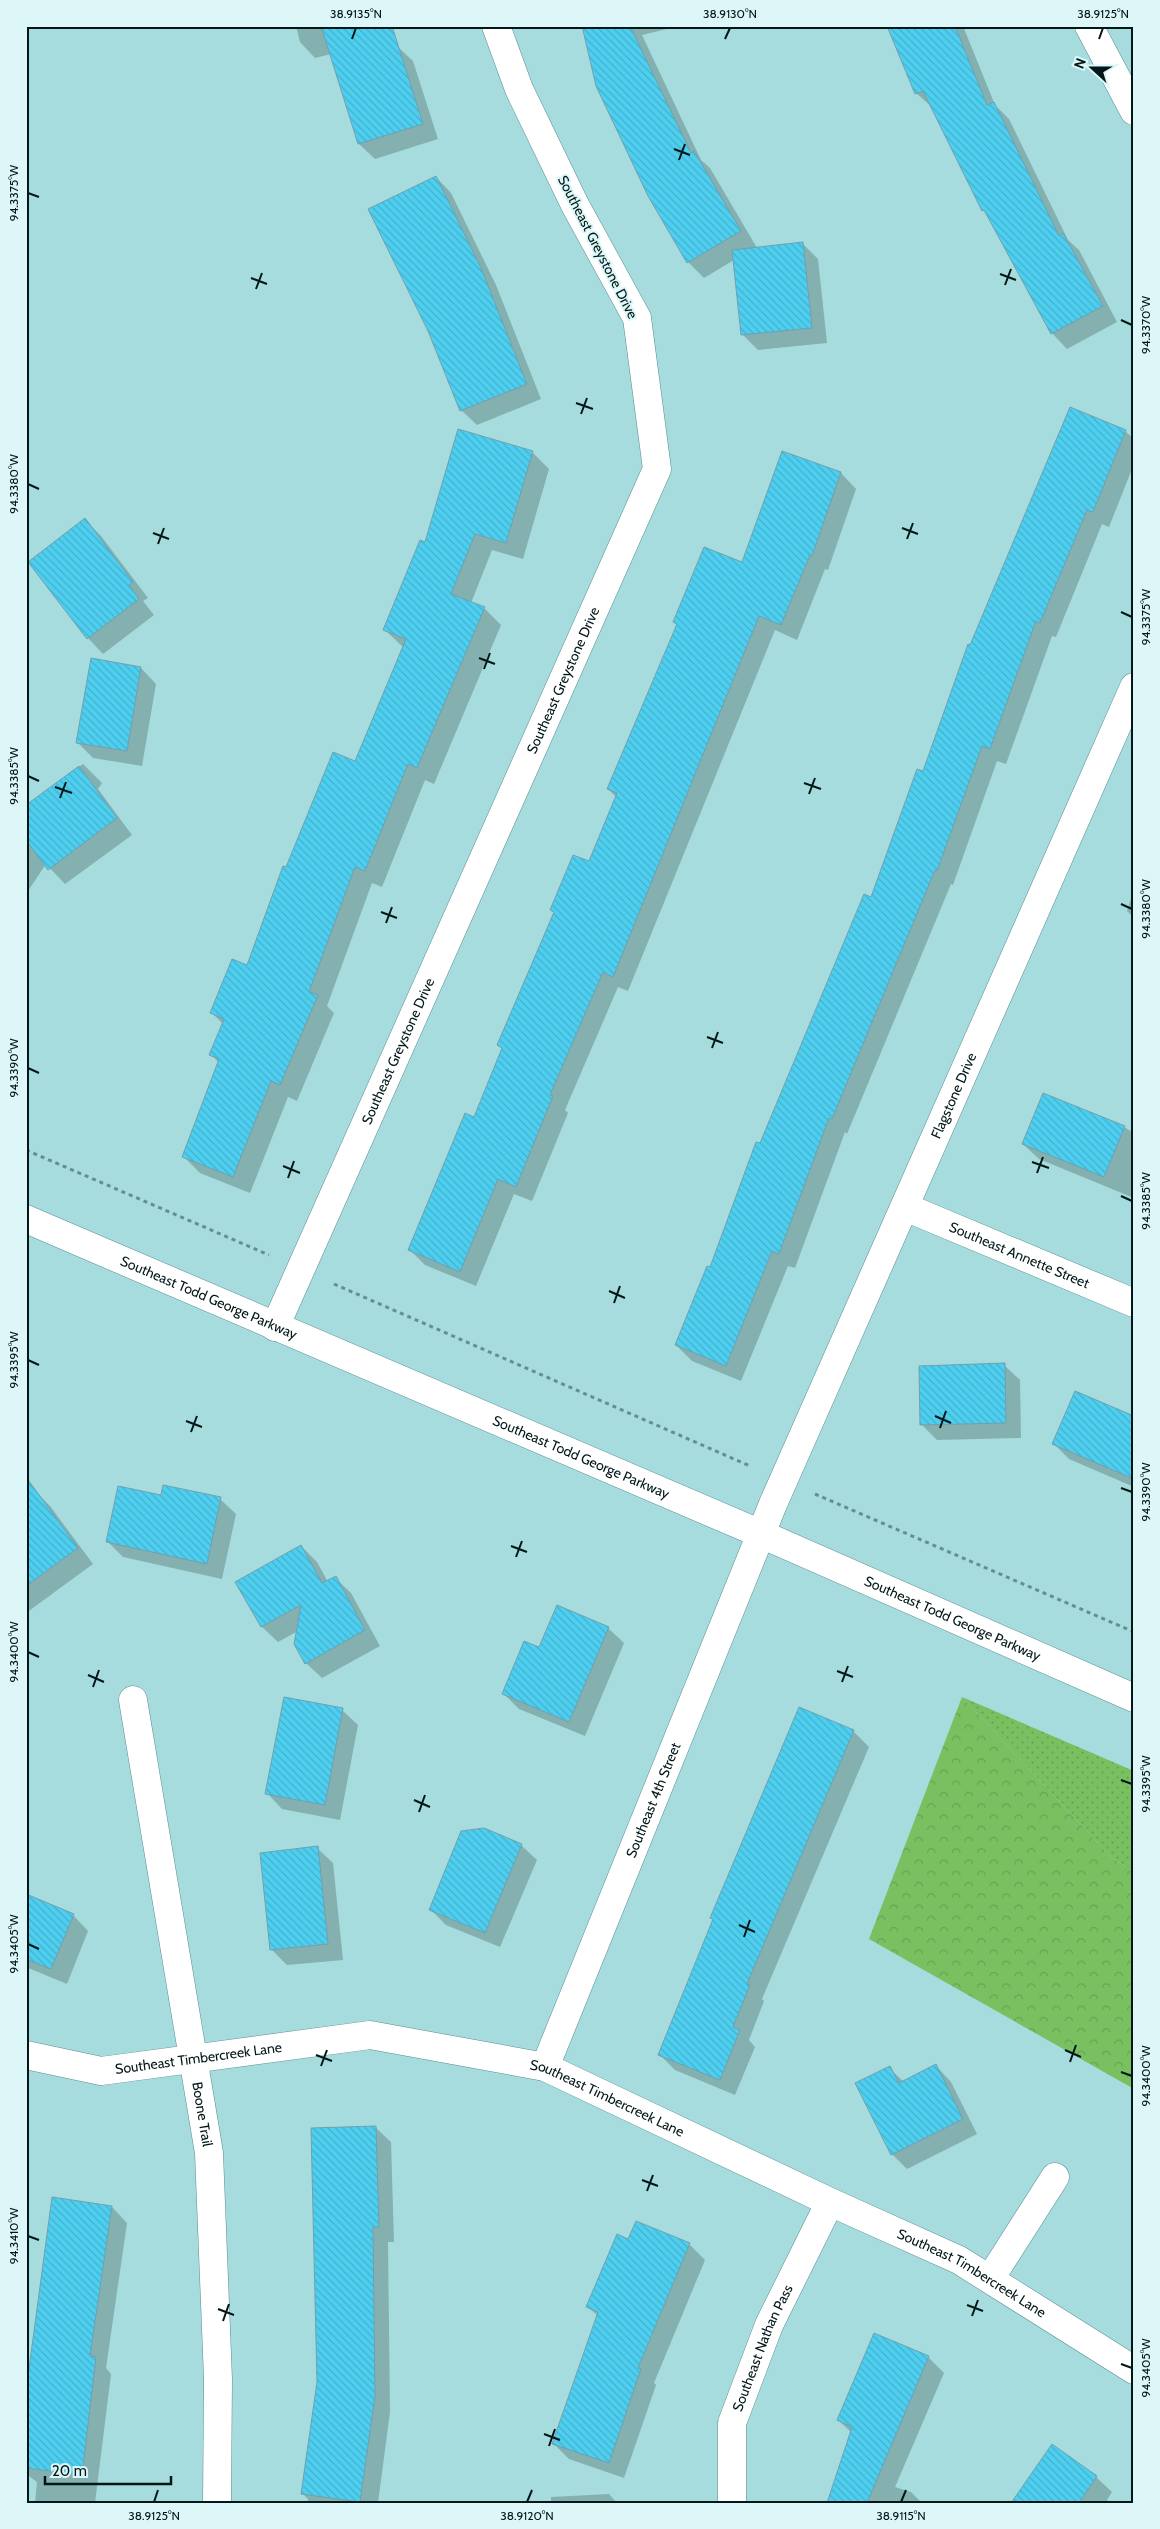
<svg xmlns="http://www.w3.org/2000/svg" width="1160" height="2529" font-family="Cabin,sans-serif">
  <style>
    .grass { fill: url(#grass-dots) }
    .forest { fill: url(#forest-crowns) }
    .shadow { fill: #0003 }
    .building { fill: url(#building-back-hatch); stroke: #70a0ae }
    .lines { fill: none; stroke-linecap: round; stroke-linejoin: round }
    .minor-casing { stroke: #5a8e90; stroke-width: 29 }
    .major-casing { stroke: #5a8e90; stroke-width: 29 }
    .path { stroke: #658e8f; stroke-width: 3; stroke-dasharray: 4 4; stroke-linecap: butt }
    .minor { stroke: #fff; stroke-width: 28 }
    .major { stroke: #fff; stroke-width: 28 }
    .ticks { fill: none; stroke: #031718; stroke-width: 2 }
    .labels { text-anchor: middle; stroke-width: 4; stroke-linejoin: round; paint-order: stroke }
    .street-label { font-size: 14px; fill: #031718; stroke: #ddf7f8 }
    .neatline { fill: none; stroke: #031718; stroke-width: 2 }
    .ticks-label { font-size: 12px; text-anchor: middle; fill: #031718 }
  </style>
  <defs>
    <pattern id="grass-dots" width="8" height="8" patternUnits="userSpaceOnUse" patternTransform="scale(1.25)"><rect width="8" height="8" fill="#79c061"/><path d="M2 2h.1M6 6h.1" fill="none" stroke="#67a454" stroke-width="1.8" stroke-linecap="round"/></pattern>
    <pattern id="forest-crowns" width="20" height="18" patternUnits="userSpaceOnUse" patternTransform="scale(1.25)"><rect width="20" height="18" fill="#79c061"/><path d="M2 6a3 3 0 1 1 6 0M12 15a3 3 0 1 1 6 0" fill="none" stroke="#67a454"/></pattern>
    <pattern id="building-back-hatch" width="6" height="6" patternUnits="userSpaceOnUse" patternTransform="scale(1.25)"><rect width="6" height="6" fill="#4ecff0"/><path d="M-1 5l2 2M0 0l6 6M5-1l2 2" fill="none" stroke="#42b1cd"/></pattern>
  </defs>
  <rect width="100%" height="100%" fill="#a6dcdd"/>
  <path class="grass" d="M962 1697 1134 1771V1872L1112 1858Z"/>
  <path class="forest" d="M962 1697 1112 1858 1134 1872V2089L869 1939Z"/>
  <g class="shadow">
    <path d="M296 26H384L397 46 413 61 438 139 375 159 359 144 331 54 315 58 300 42Z"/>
    <path d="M583 26H679L642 35 701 160 710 168 757 248 802 243 818 259 827 343 758 350 742 334 734 260 704 278 688 262Z"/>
    <path d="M889 26H963L995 105 1009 119 1068 240 1079 250 1117 322 1067 349 1052 333 988 216 983 210 933 108 916 93Z"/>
    <path d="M436 177 451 193 496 285 541 399 477 425 461 410Z"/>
    <path d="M1125 431 1134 439V464L1109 527 1102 524 1056 637 1052 636 1006 764 997 761 953 885 951 884 847 1134 845 1132 795 1268 788 1266 741 1381 692 1361 676 1345 711 1269 761 1145 872 899 924 773 971 646Z"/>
    <path d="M532 452 549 469 523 559 492 550 471 603 484 608 501 625 434 784 425 780 382 887 372 883 327 1006 334 1013 297 1101 288 1097 250 1193 200 1173 183 1156 219 1063 211 1054 223 1024 211 1012 248 967 286 868 356 763 404 648 385 630 426 544Z"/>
    <path d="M782 453 841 473 856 489 828 570 825 569 797 640 775 630 628 991 618 987 565 1110 568 1113 532 1201 514 1194 476 1286 425 1265 410 1250 475 1119 503 1050 498 1045 555 914 551 910 589 863 616 797 608 789 678 626 674 622 743 564Z"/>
    <path d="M85 520 101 536 148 598 143 601 154 615 103 654 88 638 30 563Z"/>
    <path d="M141 668 156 684 142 766 93 758 78 743Z"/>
    <path d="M83 764 102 783 98 789 132 835 65 884 46 864 26 894V807Z"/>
    <path d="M1134 889V918L1127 911Z"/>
    <path d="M1124 1127 1134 1133V1198L1039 1159 1023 1144Z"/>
    <path d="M1004 1365 1020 1380 1021 1438 937 1440 922 1425Z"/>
    <path d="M1134 1418V1487L1069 1459 1054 1444Z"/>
    <path d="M35 1491 50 1506 93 1564 26 1613V1497Z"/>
    <path d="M161 1496 220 1499 236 1514 222 1579 123 1557 108 1542Z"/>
    <path d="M301 1546 317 1562 328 1582 335 1578 351 1593 380 1646 322 1678 306 1663 298 1631 278 1642 262 1627 237 1582Z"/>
    <path d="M608 1628 624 1643 585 1736 519 1709 503 1693 540 1649Z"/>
    <path d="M342 1710 358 1725 340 1820 282 1809 267 1793Z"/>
    <path d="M853 1731 869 1747 762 1999 764 2001 749 2040 755 2047 735 2095 675 2070 659 2054Z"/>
    <path d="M521 1845 537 1860 500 1947 446 1925 430 1909Z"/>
    <path d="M317 1848 333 1863 343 1960 287 1965 272 1950Z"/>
    <path d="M26 1896 73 1915 88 1931 67 1984 26 1967Z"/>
    <path d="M936 2066 951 2082 977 2134 907 2169 892 2154 889 2068 904 2082Z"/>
    <path d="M375 2127 391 2142 394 2242H388L390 2412 378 2503H308V2499L302 2493Z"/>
    <path d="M53 2199 112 2207 127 2223 106 2368 111 2374 95 2503H35L37 2482 26 2474V2397Z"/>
    <path d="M629 2241 689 2244 705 2260 654 2383 656 2385 624 2478 569 2459 554 2444 598 2316 588 2307Z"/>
    <path d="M928 2357 944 2373 895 2487 911 2492 922 2503H828L852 2433 838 2420Z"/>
    <path d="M1096 2477 1112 2492 1107 2500 1110 2503H1015Z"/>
    <path d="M609 2494 617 2503H551V2497Z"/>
  </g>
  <g class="building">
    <path d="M321 26H392L423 124 358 144Z"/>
    <path d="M582 26H630L691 153 694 151 741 231 687 263 648 196 596 86Z"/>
    <path d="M887 26H955L987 105 994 102 1059 236 1063 233 1103 306 1051 334 984 210 982 211 923 91 915 94Z"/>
    <path d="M436 176 481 268 527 384 460 411 428 331 368 209Z"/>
    <path d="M803 242 812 328 741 335 732 250Z"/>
    <path d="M1070 407 1126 430 1093 512 1087 510 1040 623 1036 621 990 749 982 746 937 871 935 870 832 1119 829 1118 779 1254 772 1251 726 1366 675 1345 707 1266 710 1267 756 1142 760 1143 864 894 871 897 917 769 923 771 968 644 970 645Z"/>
    <path d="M458 429 533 451 506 543 475 534 451 594 485 607 417 768 408 764 365 871 355 867 309 992 318 995 280 1085 271 1081 233 1177 182 1157 219 1059 209 1055 224 1019 210 1013 232 959 247 965 283 866 286 867 333 752 355 761 406 639 383 630 420 540 425 542Z"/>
    <path d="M782 451 841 472 812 556 810 555 781 625 759 616 613 977 603 972 550 1095 553 1096 516 1187 498 1179 460 1272 408 1250 465 1113 474 1117 502 1048 497 1045 554 912 550 910 573 855 589 861 617 793 607 789 677 624 673 622 704 547 742 562Z"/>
    <path d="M85 518 133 582 129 585 139 599 87 639 28 562Z"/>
    <path d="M91 658 141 667 127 751 76 743Z"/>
    <path d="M79 766 117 818 48 870 26 840V805Z"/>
    <path d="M1043 1093 1125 1126 1104 1177 1022 1144Z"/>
    <path d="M1005 1363 1006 1423 920 1425 919 1366Z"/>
    <path d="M1075 1391 1134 1416V1479L1052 1444Z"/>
    <path d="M26 1477 78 1548 26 1586Z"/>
    <path d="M163 1485 221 1497 207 1564 106 1542 118 1486 161 1495Z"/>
    <path d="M301 1545 322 1583 336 1576 365 1630 305 1664 294 1644 301 1605 261 1627 235 1582Z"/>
    <path d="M557 1605 609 1627 569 1722 502 1694 524 1641 539 1647Z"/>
    <path d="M284 1697 343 1708 325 1805 265 1794Z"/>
    <path d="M799 1707 854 1730 747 1984 750 1985 733 2027 740 2030 720 2080 658 2055 713 1919 710 1918Z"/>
    <path d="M484 1828 522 1844 485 1933 429 1910 461 1831Z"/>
    <path d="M318 1846 328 1944 270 1950 260 1853Z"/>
    <path d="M26 1894 74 1914 51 1969 26 1959Z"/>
    <path d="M936 2064 963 2119 891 2155 855 2083 890 2066 899 2083Z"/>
    <path d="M376 2126 379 2227H373L375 2396 360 2502 301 2494 317 2382 311 2128Z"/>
    <path d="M52 2197 112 2206 90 2356 96 2357 82 2475 26 2468V2391Z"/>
    <path d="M636 2221 690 2243 638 2368 641 2369 609 2463 552 2444 598 2312 586 2307 617 2234 628 2239Z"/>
    <path d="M874 2333 929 2356 867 2503H827L852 2427 837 2420Z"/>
    <path d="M1052 2444 1097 2476 1079 2503H1011Z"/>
  </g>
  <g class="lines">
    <defs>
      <g id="minor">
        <path d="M1089 26 1134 111"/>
        <path id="s1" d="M905 1207 1134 1303"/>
        <path id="s2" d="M275 1327 657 469 637 318 575 205 519 89 496 26"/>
        <path id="s3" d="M133 1700 209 2153 218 2379 217 2503"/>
        <path id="s4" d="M26 2055 101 2071 370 2035 545 2067 830 2202 959 2260 1134 2370"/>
        <path id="s5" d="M545 2067 773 1504 1134 687"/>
        <path d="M990 2279 1055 2177"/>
        <path id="s6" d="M732 2503V2423L769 2325 830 2202"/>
      </g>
      <g id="major">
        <path id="s7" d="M26 1219 761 1534 1134 1698"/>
      </g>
    </defs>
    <use href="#minor" class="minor-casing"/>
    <use href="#major" class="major-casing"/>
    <g class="path">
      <path d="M26 1150 269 1255"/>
      <path d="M334 1284 750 1466"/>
      <path d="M815 1494 1134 1632"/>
    </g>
    <use href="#minor" class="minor"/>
    <use href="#major" class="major"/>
  </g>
  <path class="ticks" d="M352 39 356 28M725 39 730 28M1099 39 1103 28M674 149 690 155M679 160 685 144M28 193 39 197M1000 274 1016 280M251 278 267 284M1005 285 1011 269M256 289 262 273M1121 320 1132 325M576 403 593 409M581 414 587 398M28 484 39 489M902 528 918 534M153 533 169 539M907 539 913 523M158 544 164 528M1121 612 1132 617M479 658 495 664M484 669 490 653M28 776 39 781M804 783 821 789M55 787 72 793M809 794 815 778M60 798 66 782M1121 904 1132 909M381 912 397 918M386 923 392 907M707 1037 723 1043M712 1048 718 1032M28 1068 39 1073M1032 1162 1049 1168M283 1166 300 1173M1037 1173 1043 1157M288 1178 294 1161M1121 1196 1132 1201M609 1291 625 1298M614 1303 620 1286M28 1360 39 1365M935 1416 951 1423M186 1421 202 1427M940 1428 946 1411M191 1432 197 1416M1121 1488 1132 1492M511 1546 527 1552M516 1557 522 1541M28 1652 39 1657M837 1671 853 1677M88 1675 104 1682M842 1682 848 1666M93 1687 99 1670M1121 1780 1132 1784M414 1800 430 1807M419 1812 425 1795M739 1925 755 1932M744 1937 750 1920M28 1944 39 1949M1065 2050 1081 2057M316 2055 332 2061M1070 2062 1076 2045M321 2066 327 2050M1121 2072 1132 2076M642 2180 658 2186M647 2191 653 2175M28 2236 39 2240M967 2305 983 2311M218 2309 234 2315M972 2316 978 2300M223 2321 229 2304M1121 2364 1132 2368M544 2434 560 2440M549 2446 555 2429M154 2502 158 2490M527 2502 532 2490M901 2502 906 2490"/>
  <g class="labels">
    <g class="street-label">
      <text transform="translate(598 247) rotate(63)" y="5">Southeast Greystone Drive</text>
      <text dy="5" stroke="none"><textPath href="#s2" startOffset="708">Southeast Greystone Drive</textPath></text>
      <text dy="5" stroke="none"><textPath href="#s2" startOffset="302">Southeast Greystone Drive</textPath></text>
      <text dy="5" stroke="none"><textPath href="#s5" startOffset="1054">Flagstone Drive</textPath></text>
      <text dy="5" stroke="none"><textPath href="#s1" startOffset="124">Southeast Annette Street</textPath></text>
      <text dy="5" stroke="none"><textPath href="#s7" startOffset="199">Southeast Todd George Parkway</textPath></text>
      <text dy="5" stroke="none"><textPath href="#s7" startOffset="604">Southeast Todd George Parkway</textPath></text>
      <text dy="5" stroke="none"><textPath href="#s7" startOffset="1009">Southeast Todd George Parkway</textPath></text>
      <text dy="5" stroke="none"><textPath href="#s5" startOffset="288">Southeast 4th Street</textPath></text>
      <text dy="5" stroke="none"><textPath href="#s4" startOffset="175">Southeast Timbercreek Lane</textPath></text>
      <text dy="5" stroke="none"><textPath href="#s4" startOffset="595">Southeast Timbercreek Lane</textPath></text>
      <text dy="5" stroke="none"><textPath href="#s3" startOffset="420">Boone Trail</textPath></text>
      <text dy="5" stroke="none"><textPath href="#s4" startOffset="1000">Southeast Timbercreek Lane</textPath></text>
      <text dy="5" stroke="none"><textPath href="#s6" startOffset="161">Southeast Nathan Pass</textPath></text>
    </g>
  </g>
  <rect width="1160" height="2529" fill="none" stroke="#ddf7f8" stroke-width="55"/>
  <g transform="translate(1092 68) rotate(291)" stroke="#ddf7f8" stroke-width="4" paint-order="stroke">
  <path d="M0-4L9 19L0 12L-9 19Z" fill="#031718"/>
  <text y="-8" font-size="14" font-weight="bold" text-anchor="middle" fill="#031718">N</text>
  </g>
  <path d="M45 2476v8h126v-8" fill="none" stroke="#031718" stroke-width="2.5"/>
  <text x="52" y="2476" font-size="15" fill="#031718" stroke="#ddf7f8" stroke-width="4" paint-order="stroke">20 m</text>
  <rect x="28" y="28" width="1104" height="2474" class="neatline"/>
  <g class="ticks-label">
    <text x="356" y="18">38.9135°N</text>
    <text x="730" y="18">38.9130°N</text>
    <text x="1103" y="18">38.9125°N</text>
    <text transform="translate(14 193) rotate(-90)" y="4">94.3375°W</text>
    <text transform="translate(1146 325) rotate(-90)" y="4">94.3370°W</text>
    <text transform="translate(14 484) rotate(-90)" y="4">94.3380°W</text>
    <text transform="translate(1146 617) rotate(-90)" y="4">94.3375°W</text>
    <text transform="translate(14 776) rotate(-90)" y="4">94.3385°W</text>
    <text transform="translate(1146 909) rotate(-90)" y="4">94.3380°W</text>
    <text transform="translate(14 1068) rotate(-90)" y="4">94.3390°W</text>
    <text transform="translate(1146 1201) rotate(-90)" y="4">94.3385°W</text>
    <text transform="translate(14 1360) rotate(-90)" y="4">94.3395°W</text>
    <text transform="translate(1146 1492) rotate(-90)" y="4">94.3390°W</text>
    <text transform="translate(14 1652) rotate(-90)" y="4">94.3400°W</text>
    <text transform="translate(1146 1784) rotate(-90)" y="4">94.3395°W</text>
    <text transform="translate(14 1944) rotate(-90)" y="4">94.3405°W</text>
    <text transform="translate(1146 2076) rotate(-90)" y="4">94.3400°W</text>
    <text transform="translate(14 2236) rotate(-90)" y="4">94.3410°W</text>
    <text transform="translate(1146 2368) rotate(-90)" y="4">94.3405°W</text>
    <text x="154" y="2520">38.9125°N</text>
    <text x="527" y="2520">38.9120°N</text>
    <text x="901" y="2520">38.9115°N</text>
  </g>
</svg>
